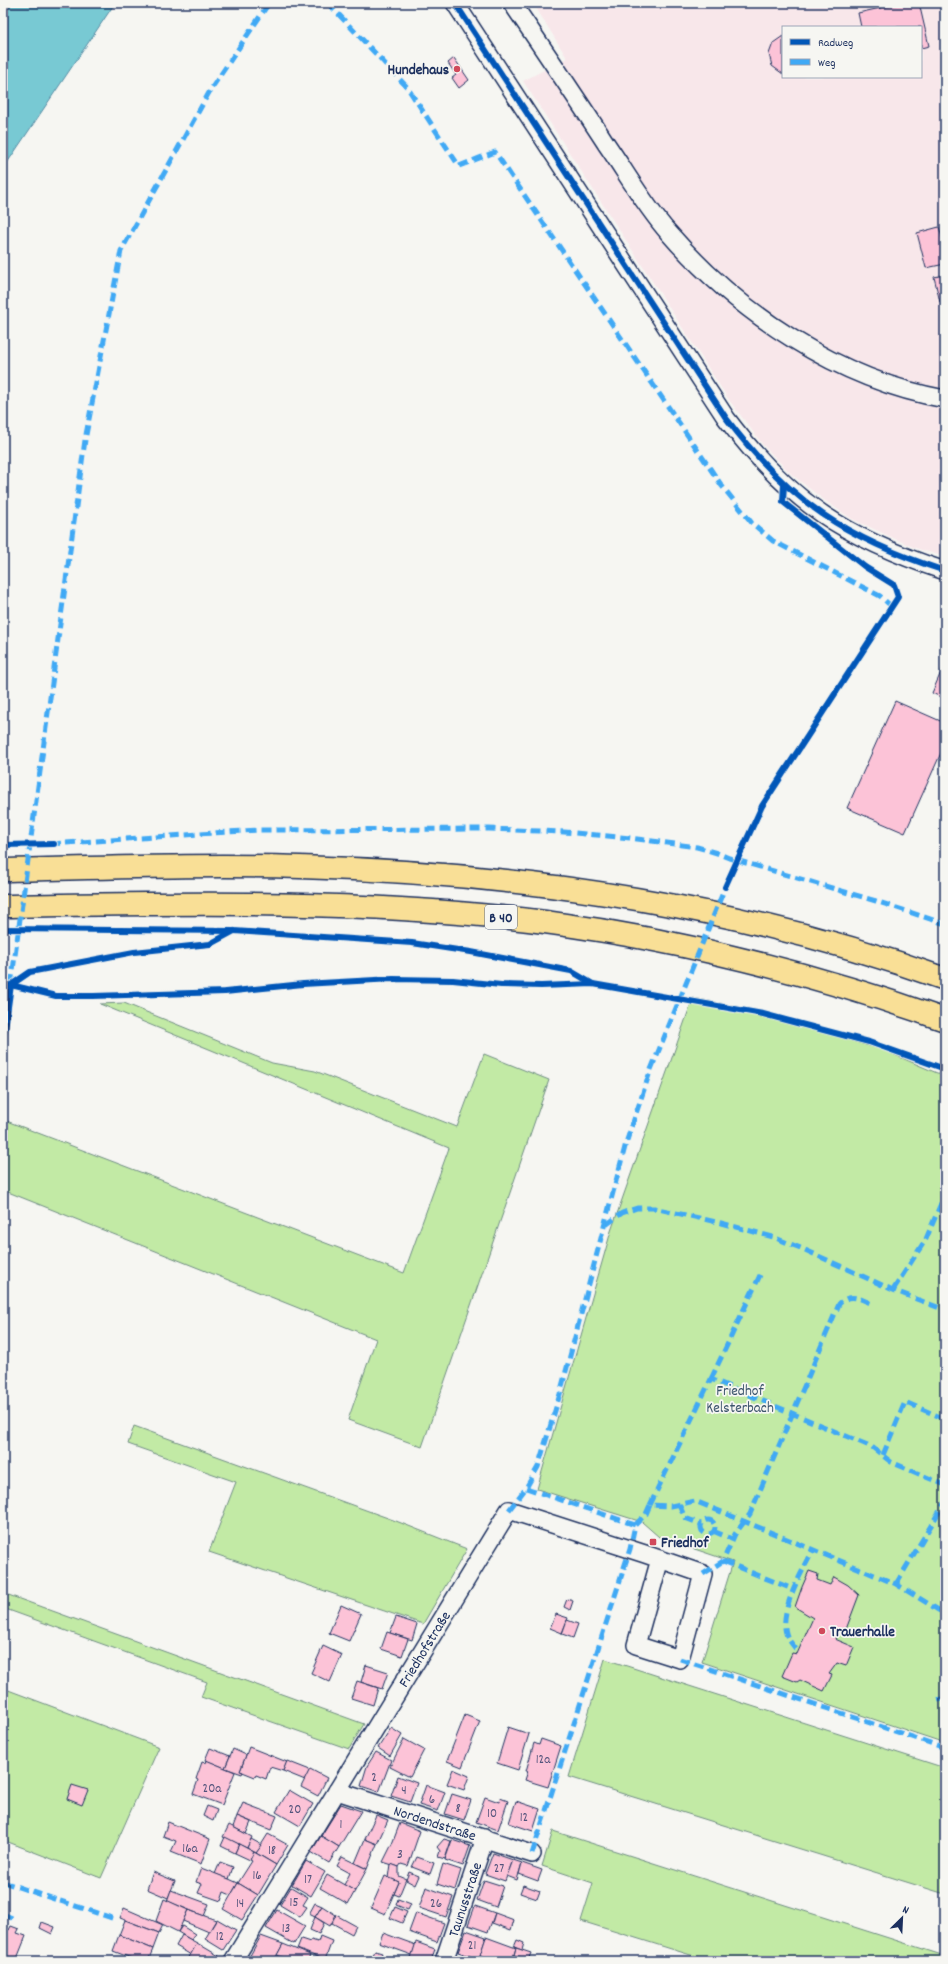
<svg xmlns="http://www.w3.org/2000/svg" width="948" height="1964" font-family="Dekko,sans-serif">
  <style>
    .built { fill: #f8e7ea; fill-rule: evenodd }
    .green { fill: #c2eaa5; stroke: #6e8c82 }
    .water { fill: #78c9d3; stroke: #538ba4 }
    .building { fill: #fcc3d7; stroke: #1b2f5e }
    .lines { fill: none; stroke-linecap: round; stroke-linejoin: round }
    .minor-casing { stroke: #1b2f5e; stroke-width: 20 }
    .highway-casing { stroke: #1b2f5e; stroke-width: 25 }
    .minor { stroke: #f6f6f2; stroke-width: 17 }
    .highway { stroke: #f9df96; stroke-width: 22 }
    .quiet { stroke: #3fa9f5; stroke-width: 5; stroke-dasharray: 10 5; stroke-linecap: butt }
    .cycleway-casing { stroke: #f6f6f2; stroke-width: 8 }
    .cycleway { stroke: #0057b8; stroke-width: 6 }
    .poi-dot { fill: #d1495b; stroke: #f6f6f2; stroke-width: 1.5 }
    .labels { text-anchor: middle; stroke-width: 3.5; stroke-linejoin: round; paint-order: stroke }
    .number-label { font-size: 13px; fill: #53547c }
    .shield { fill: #f6f6f2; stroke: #5d6b8a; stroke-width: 1 }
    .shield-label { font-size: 14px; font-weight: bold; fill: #1b2f5e }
    .poi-label { font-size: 15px; font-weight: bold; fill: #1b2f5e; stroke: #f6f6f2; text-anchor: start }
    .park-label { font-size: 15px; fill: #3c546c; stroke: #f6f6f2 }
    .street-label { font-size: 15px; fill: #1b2f5e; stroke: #f6f6f2 }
  </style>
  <rect width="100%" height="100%" fill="#f6f6f2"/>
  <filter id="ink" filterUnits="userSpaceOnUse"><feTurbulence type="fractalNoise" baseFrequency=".025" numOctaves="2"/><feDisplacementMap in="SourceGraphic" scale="8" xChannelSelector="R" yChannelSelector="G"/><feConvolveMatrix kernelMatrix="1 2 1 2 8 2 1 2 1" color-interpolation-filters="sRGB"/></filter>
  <g filter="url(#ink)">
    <path class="built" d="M533 3H945V557L915 548 852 519 824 500 791 474 763 445 729 400 523 81 567 58ZM783 27H921V77H783Z"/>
    <g class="green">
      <path d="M693 998 763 1011 818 1031 883 1050 937 1073 945 1074V1743L702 1662 733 1562 659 1537 642 1522 537 1489 611 1231Z"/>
      <path d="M124 1003 272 1063 315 1071 457 1127 484 1054 549 1080 422 1447 348 1420 376 1339 3 1190 4 1120 404 1273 449 1148 100 1004Z"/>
      <path d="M134 1426 396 1521 467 1549 423 1624 209 1552 236 1482 128 1444Z"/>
      <path d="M3 1593 364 1724 349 1749 201 1697 207 1682 3 1608Z"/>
      <path d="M605 1659 945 1768V1894L569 1777Z"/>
      <path d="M3 1688 159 1747 101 1878 3 1840Z"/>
      <path d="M553 1831 945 1956V1961H710L581 1921 593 1883 542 1866Z"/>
    </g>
    <path class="water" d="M3 3H115L7 163 3 173Z"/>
    <g class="building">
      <path d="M903 3H919L929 46 921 48V27H861L858 13Z"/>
      <path d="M783 36V74L772 66 769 54 773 43Z"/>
      <path d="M454 58 469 80 459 88 452 78 456 75 448 63Z"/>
      <path d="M939 227 945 247V264L926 268 917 233Z"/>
      <path d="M945 275V301L940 302 934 277Z"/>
      <path d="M945 663V699L932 693Z"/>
      <path d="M895 701 945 723V744L905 833 847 808Z"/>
      <path d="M809 1571 818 1574 817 1580 830 1585 834 1577 848 1585 859 1595 845 1632 838 1630 835 1639 854 1647 846 1666 837 1663 829 1674 832 1675 824 1691 800 1680 797 1682 782 1676 792 1653 797 1654 813 1618 795 1607 802 1587Z"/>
      <path d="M567 1599 573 1601 570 1610 564 1607Z"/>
      <path d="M341 1605 361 1614 349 1641 329 1633Z"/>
      <path d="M556 1614 568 1618 562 1633 550 1628Z"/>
      <path d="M396 1617 417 1624 412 1640 390 1633Z"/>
      <path d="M567 1620 578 1624 573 1638 562 1634Z"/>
      <path d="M387 1632 408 1639 402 1656 381 1649Z"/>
      <path d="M323 1646 342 1655 330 1682 311 1673Z"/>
      <path d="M366 1665 388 1672 382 1689 361 1682Z"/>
      <path d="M357 1681 378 1688 373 1705 351 1698Z"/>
      <path d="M465 1715 480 1721 462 1767 447 1761Z"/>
      <path d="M508 1727 529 1734 518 1770 497 1763Z"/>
      <path d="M391 1728 402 1735 390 1756 378 1748Z"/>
      <path d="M404 1739 424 1750 410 1777 390 1767Z"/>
      <path d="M541 1739 561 1746 548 1787 525 1780 528 1771H526L534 1743 539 1745Z"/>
      <path d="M249 1747 287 1762 283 1771 270 1767 266 1779 256 1775 255 1777 240 1771Z"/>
      <path d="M210 1748 230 1756 225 1768 205 1760Z"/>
      <path d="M233 1749 246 1755 240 1771 243 1772 242 1774 225 1768Z"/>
      <path d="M376 1752 391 1760 379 1792 361 1786 367 1766Z"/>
      <path d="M206 1760 235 1772 222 1805 193 1794 198 1780 196 1779 202 1762 205 1763Z"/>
      <path d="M287 1761 310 1770 305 1780 283 1771Z"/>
      <path d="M310 1769 327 1778 318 1796 301 1787Z"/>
      <path d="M453 1769 469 1776 464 1790 447 1784Z"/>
      <path d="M398 1776 417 1783 410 1802 391 1796Z"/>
      <path d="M72 1785 88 1790 82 1805 67 1799Z"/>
      <path d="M426 1785 445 1792 438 1811 419 1805Z"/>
      <path d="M289 1790 313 1804 300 1826 276 1812Z"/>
      <path d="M452 1794 471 1800 464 1820 445 1814Z"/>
      <path d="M485 1797 499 1802 500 1798 508 1801 498 1830 476 1822Z"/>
      <path d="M516 1801 540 1809 533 1831 509 1823Z"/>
      <path d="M243 1803 277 1816 271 1830 237 1816Z"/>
      <path d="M341 1804 361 1811 339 1847 321 1836Z"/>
      <path d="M207 1806 217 1810 213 1821 203 1816Z"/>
      <path d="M376 1815 388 1820 377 1844 365 1839Z"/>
      <path d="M237 1816 251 1822 246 1834 233 1827Z"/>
      <path d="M168 1822 210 1839 201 1864 171 1852 176 1841 163 1836Z"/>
      <path d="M400 1823 420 1831 408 1866 401 1864 399 1867 383 1862 392 1844Z"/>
      <path d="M229 1825 252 1837 247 1848 223 1837Z"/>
      <path d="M268 1834 288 1845 276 1865 256 1853Z"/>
      <path d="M321 1836 339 1847 329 1863 311 1852Z"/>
      <path d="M225 1837 239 1844 235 1853 221 1846Z"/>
      <path d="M251 1839 262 1845 256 1853 247 1848Z"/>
      <path d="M365 1839 377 1844 367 1869 355 1863Z"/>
      <path d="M444 1839 451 1841 445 1859 438 1857 440 1851 437 1847Z"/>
      <path d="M452 1840 470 1846 463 1866 445 1860Z"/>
      <path d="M239 1844 254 1852 250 1860 235 1853Z"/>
      <path d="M254 1852 276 1865 258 1895 238 1883 252 1861 250 1860Z"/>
      <path d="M493 1853 513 1860 505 1881 485 1874Z"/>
      <path d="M342 1857 367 1869 355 1891 344 1885 350 1873 337 1866Z"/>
      <path d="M417 1857 434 1863 430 1874 412 1867Z"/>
      <path d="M513 1860 522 1863 517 1880 507 1876Z"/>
      <path d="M306 1861 325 1872 311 1896 292 1885Z"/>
      <path d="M220 1862 233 1867 229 1879 215 1874Z"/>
      <path d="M522 1863 542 1870 538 1881 519 1874Z"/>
      <path d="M391 1864 399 1867V1876L406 1879 399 1896 394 1894 399 1882 389 1878Z"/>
      <path d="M443 1864 461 1870 455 1890 437 1884Z"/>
      <path d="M201 1868 229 1879 238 1883 231 1895 224 1892 221 1901 198 1893 202 1884 196 1882Z"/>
      <path d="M153 1872 175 1881 168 1898 147 1889Z"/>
      <path d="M409 1872 419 1876 415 1885 406 1880Z"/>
      <path d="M327 1875 355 1891 348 1904 320 1888Z"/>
      <path d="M385 1876 399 1882 385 1914 371 1908Z"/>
      <path d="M484 1880 503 1886 496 1907 477 1900Z"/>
      <path d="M238 1883 258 1895 242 1920 223 1909Z"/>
      <path d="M523 1885 540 1891 537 1899 520 1893Z"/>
      <path d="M291 1887 308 1897 303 1905 307 1907 300 1917 280 1905Z"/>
      <path d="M426 1887 453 1897 446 1917 419 1908Z"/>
      <path d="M171 1890 209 1904 204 1916 167 1901Z"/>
      <path d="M164 1899 188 1910 178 1932 156 1921Z"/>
      <path d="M398 1899 411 1904 408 1910 396 1905Z"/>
      <path d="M315 1903 322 1906 315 1917 309 1914Z"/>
      <path d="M322 1906 336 1915 330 1926 315 1917Z"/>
      <path d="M475 1906 495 1913 488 1932 468 1925Z"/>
      <path d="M395 1907 407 1912 402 1923 390 1918Z"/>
      <path d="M124 1908 163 1925 159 1933 120 1918Z"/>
      <path d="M188 1910 216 1920 209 1932 183 1921Z"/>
      <path d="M277 1910 305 1926 294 1944 266 1928Z"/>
      <path d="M416 1913 444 1923 437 1942 409 1932Z"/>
      <path d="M495 1913 514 1920 511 1930 492 1923Z"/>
      <path d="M336 1915 356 1926 352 1934 332 1923Z"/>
      <path d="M315 1917 324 1923 319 1934 310 1930Z"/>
      <path d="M217 1919 236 1930 223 1950 205 1939Z"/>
      <path d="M125 1920 159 1933 153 1949 119 1935Z"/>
      <path d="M42 1922 55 1927 52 1934 40 1928Z"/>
      <path d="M11 1926 19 1929 17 1933 26 1936 16 1961 3 1959V1928L9 1930Z"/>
      <path d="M182 1926 195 1934 191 1940 178 1932Z"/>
      <path d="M466 1930 486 1937 479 1959 458 1952Z"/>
      <path d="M383 1933 416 1945 412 1955 379 1943Z"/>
      <path d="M119 1935 153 1949 148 1961H139L113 1951Z"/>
      <path d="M182 1935 197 1943 191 1955 176 1946Z"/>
      <path d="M261 1936 283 1944 274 1961H247Z"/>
      <path d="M320 1936 332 1941 325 1960 297 1949 301 1939 310 1942 311 1940 318 1942Z"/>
      <path d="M486 1937 516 1948 512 1961H497L480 1955Z"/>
      <path d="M517 1940 524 1943 522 1950 514 1947Z"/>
      <path d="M416 1942 435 1949 431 1961H410Z"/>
      <path d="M197 1943 219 1956 216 1961H187Z"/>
      <path d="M283 1944 310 1955 308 1961H292L277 1955Z"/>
      <path d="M516 1948 531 1953 528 1960 514 1955Z"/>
      <path d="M375 1951 382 1953 380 1960 372 1957Z"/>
    </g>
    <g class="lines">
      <defs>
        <g id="minor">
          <path d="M455 3 726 418C789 502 847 539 945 571"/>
          <path d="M512 3C544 50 576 97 607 145 627 174 645 206 668 232 738 313 838 380 945 399"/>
          <path id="s1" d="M337 1791 532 1854"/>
          <path id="s2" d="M233 1961 509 1510 645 1554 703 1574 680 1659 636 1645 660 1559"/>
          <path id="s3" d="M444 1961 485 1838"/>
        </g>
        <g id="highway">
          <path d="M3 870C102 868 201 864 300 867 517 873 740 905 945 979"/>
          <path d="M3 906C183 903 366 899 545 922 681 940 815 974 945 1020"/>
        </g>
      </defs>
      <use href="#minor" class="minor-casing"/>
      <use href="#highway" class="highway-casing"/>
      <use href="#minor" class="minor"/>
      <use href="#highway" class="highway"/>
      <g class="quiet">
        <path d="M328 3 407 87 459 166 495 152 722 486 752 523 773 541 880 596 892 607"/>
        <path d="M51 844 258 830 489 829 564 832 630 838 697 847 717 853 729 858 876 901 945 924"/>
        <path d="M11 985 85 440 121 251 211 89 269 3"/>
        <path d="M606 1225 622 1213 637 1208H654L721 1223 773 1237 803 1249 893 1290 945 1310"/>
        <path d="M893 1290 926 1239 945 1194"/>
        <path d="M711 1379 762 1271"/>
        <path d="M883 1455 905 1402 945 1419"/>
        <path d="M526 1488 635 1525"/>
        <path d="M679 1504 685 1518 701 1524"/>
        <path d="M650 1505 711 1379 872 1447 891 1462 945 1485"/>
        <path d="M509 1510 526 1488 538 1467 560 1394 626 1143 650 1072 726 885"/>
        <circle cx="708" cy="1527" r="7"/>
        <path d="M713 1531 732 1539"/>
        <path d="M723 1561 795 1590"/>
        <path d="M703 1574 723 1561 735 1534 750 1514 839 1304C851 1292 859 1299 873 1304"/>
        <path d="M896 1584 945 1502"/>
        <path d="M796 1649C792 1644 787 1638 786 1633 779 1609 803 1571 813 1550"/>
        <path d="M680 1659 945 1748"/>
        <path d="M938 1700 945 1698"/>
        <path d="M532 1854 630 1549 635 1525 646 1514 650 1505 671 1506 695 1501 896 1584 945 1614"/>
        <path d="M3 1882 115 1919"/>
        <path d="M3 1914 14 1919"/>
      </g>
      <defs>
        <g id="cycleway">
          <path d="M455 3 726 418C789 502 847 539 945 571"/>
          <path d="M3 845 54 844"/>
          <path d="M725 887 762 806 898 597 894 585 865 567 783 502 784 484"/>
          <path d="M3 929 234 931 412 943 471 952 571 971 593 984"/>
          <path d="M11 985 56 996H93L225 992 303 984 393 979 453 980 501 985 541 986 593 984 763 1014 869 1042 945 1069"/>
          <path d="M11 985 30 972 134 952 210 944 234 931"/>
          <path d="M3 1043 11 985"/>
        </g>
      </defs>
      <use href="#cycleway" class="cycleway-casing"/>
      <use href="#cycleway" class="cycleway"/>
    </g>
  </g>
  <g class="poi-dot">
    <circle cx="457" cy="69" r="4"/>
    <rect x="649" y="1538" width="8" height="8" rx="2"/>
    <circle cx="822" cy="1631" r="4"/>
  </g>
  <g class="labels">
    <g class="number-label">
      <text x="543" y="1763">12a</text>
      <text x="374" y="1781">2</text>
      <text x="212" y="1792">20a</text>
      <text x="404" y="1794">4</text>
      <text x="432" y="1803">6</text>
      <text x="458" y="1812">8</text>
      <text x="295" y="1813">20</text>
      <text x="492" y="1817">10</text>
      <text x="524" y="1821">12</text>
      <text x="341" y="1828">1</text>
      <text x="190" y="1852">16a</text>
      <text x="272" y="1854">18</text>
      <text x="400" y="1858">3</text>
      <text x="499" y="1872">27</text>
      <text x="257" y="1879">16</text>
      <text x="308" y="1883">17</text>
      <text x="294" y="1906">15</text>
      <text x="240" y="1907">14</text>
      <text x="436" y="1907">26</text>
      <text x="286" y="1932">13</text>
      <text x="220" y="1940">12</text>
      <text x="472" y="1949">21</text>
    </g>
    <rect class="shield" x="485" y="905" width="32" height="24" rx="3"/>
    <g class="shield-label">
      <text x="501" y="922">B 40</text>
    </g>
    <g class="poi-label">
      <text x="449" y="74" text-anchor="end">Hundehaus</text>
      <text x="661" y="1547">Friedhof</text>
      <text x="830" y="1636">Trauerhalle</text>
    </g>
    <g class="park-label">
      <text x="740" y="1395">Friedhof<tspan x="740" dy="17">Kelsterbach</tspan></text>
    </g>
    <g class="street-label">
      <text dy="5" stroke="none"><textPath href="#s2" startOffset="366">Friedhofstraße</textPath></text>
      <text dy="5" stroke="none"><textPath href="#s1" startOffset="103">Nordendstraße</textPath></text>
      <text dy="5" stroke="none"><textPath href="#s3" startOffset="65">Taunusstraße</textPath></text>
    </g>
  </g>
  <rect width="948" height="1964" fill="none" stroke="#f6f6f2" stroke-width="16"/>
  <rect x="8" y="8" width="932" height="1948" fill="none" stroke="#1b2f5e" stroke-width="1.5" filter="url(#ink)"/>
  <rect x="782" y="26" width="140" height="52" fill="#f6f6f2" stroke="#9ea6b7"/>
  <rect x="790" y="39" width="20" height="6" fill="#0057b8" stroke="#9ea6b7"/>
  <text x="818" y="46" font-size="12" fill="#1b2f5e">Radweg</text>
  <rect x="790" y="59" width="20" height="6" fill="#3fa9f5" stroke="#9ea6b7"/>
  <text x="818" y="66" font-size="12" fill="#1b2f5e">Weg</text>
  <g transform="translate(902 1918) rotate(24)" stroke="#f6f6f2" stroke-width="3" paint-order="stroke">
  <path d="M0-3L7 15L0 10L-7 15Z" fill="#1b2f5e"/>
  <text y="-6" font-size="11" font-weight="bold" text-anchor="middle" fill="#1b2f5e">N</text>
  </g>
</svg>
